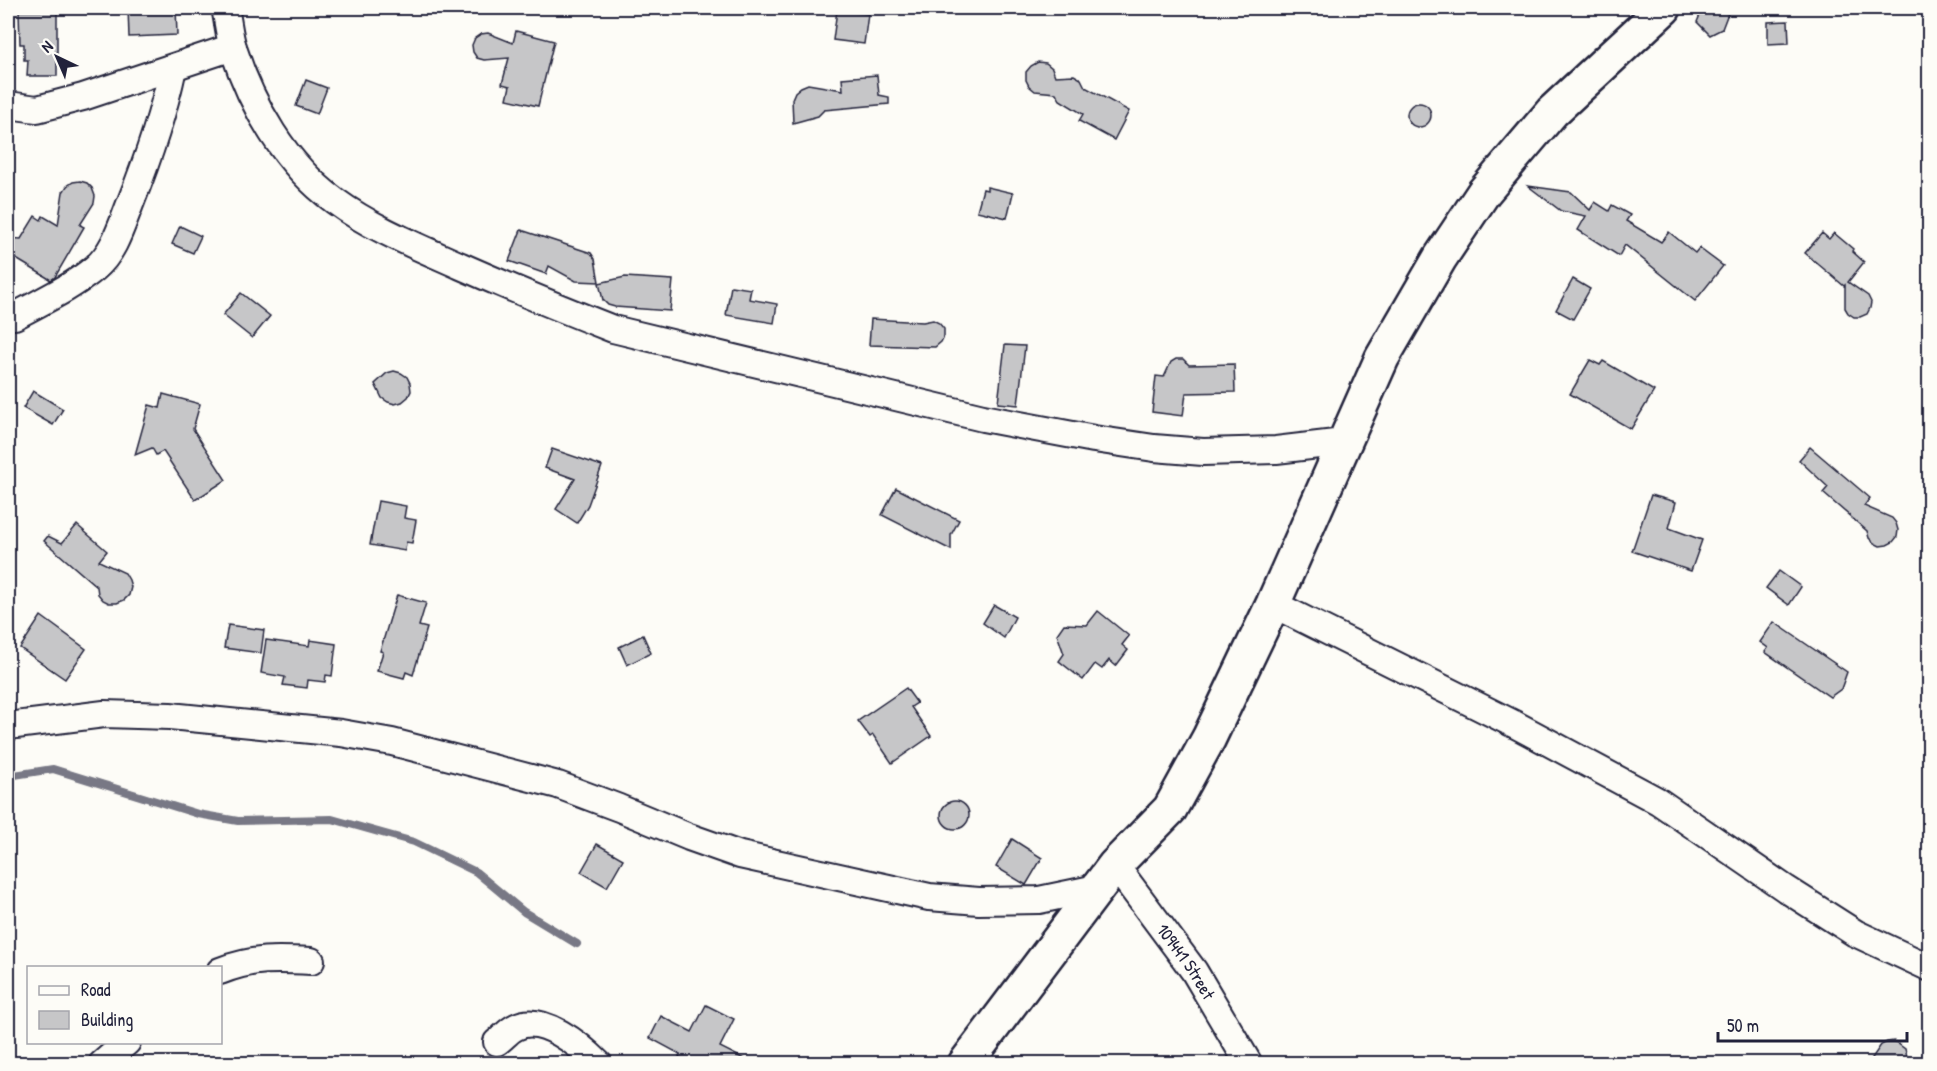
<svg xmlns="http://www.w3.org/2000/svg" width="1937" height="1071" font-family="'Patrick Hand',sans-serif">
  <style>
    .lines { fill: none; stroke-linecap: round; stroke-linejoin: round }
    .stream { stroke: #787885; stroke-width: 8 }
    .building { fill: #c6c6c8; stroke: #22223b; stroke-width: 1.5 }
    .street-casing { stroke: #22223b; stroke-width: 30 }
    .secondary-casing { stroke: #22223b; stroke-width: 38 }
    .street { stroke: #fdfcf7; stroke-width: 26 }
    .secondary { stroke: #fdfcf7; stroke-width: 33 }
    .labels { text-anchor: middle; stroke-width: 6; stroke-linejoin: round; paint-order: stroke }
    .street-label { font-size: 18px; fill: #22223b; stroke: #fdfcf7 }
  </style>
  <rect width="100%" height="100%" fill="#fdfcf7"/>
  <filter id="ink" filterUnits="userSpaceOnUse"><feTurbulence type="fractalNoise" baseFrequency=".0167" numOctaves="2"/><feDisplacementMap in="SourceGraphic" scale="12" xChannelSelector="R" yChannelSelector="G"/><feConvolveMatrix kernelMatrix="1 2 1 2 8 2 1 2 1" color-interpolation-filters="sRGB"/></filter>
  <g filter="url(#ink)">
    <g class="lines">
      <path class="stream" d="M8 776 53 769 198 814 238 821 332 819 414 842 476 872 524 912 577 944"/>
    </g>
    <g class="building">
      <path d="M128 8H176L177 35 129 37Z"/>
      <path d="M1703 8H1730L1722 29 1710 35 1697 22Z"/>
      <path d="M837 10 868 14 864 44 833 40Z"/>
      <path d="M19 11H57V76H27L28 60H24V44H20Z"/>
      <path d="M1788 21 1789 43 1768 44V22Z"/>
      <path d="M516 31 554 41 538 106 507 99 510 86 502 84 509 58 484 60 477 58 473 52 472 45 475 38 481 34 488 33 513 43Z"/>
      <path d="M1038 62 1046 63 1052 68 1055 76 1074 75 1081 79 1085 87 1129 111 1114 140 1079 121 1083 114 1060 100 1056 93 1035 91 1029 86 1026 80V72L1031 66Z"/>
      <path d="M877 75 879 95 889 97V104L824 110 818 116 793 123 792 99 795 92 801 87 808 84 843 90 842 78Z"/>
      <path d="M306 80 327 88 317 114 296 106Z"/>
      <circle cx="1419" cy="115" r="12"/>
      <path d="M80 181 87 183 92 188 95 196 94 203 80 225 84 227 55 277 51 280 8 254V238L21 239 35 216 41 220 43 216 58 225 63 192 67 186 73 182Z"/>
      <path d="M1528 186 1571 192 1590 210 1595 202 1609 211 1612 205 1630 215 1626 221 1661 242 1669 232 1695 253 1699 248 1723 266 1695 301 1625 245 1619 256 1578 230 1586 216 1561 211Z"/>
      <path d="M987 187 1013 193 1007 218 977 211 983 189 987 190Z"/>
      <path d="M180 226 201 236 193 253 172 244Z"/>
      <path d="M521 230 591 253 595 259 599 282 576 281 549 266 546 274 509 261Z"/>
      <path d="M1822 233 1829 239 1834 233 1853 249 1852 251 1864 262 1848 282 1868 296 1871 302 1870 308 1867 314 1860 317H1854L1848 313 1845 308V285L1844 286 1805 253Z"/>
      <path d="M625 277 673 280 670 311 615 307 608 305 603 300 599 283Z"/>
      <path d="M1573 279 1590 289 1573 319 1556 310Z"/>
      <path d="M731 286 751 289 749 299 777 304 774 323 726 315Z"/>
      <path d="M241 293 270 316 252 338 223 315Z"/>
      <path d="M871 319 923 322 933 320 939 323 944 329V336L941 342 935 347 869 345Z"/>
      <path d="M1005 345 1025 346 1018 405 998 403Z"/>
      <path d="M1176 359H1183L1189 365 1234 364 1235 392 1186 393 1183 416 1152 412 1156 376 1164 377 1171 362Z"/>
      <path d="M1590 360 1600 365 1603 361 1654 391 1631 429 1570 394Z"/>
      <path d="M394 371 401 373 407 377 410 383 411 391 408 397 402 402 395 404 388 402 382 398 375 384 387 373Z"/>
      <path d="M33 391 63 409 53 425 23 408Z"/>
      <path d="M163 394 200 404 193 429 226 480 195 500 163 451 156 455 152 448 135 455 149 405 160 408Z"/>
      <path d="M1810 447 1870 498 1864 506 1892 518 1896 523 1898 530 1897 537 1893 542 1887 545 1880 546 1874 543 1869 538 1867 531 1823 493 1828 487 1799 460Z"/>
      <path d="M552 449 602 466 588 505 577 523 556 509 575 479 545 468Z"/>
      <path d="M896 488 959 520 951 535V550L882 515Z"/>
      <path d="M1651 495 1676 502 1669 528 1702 540 1691 571 1632 551Z"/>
      <path d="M378 501 406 506 404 518 416 520 412 543 406 542 405 551 370 545Z"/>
      <path d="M77 525 107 551 99 561 125 573 129 580 131 587 129 595 124 600 117 603H109L103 600 98 594 97 587 44 541 48 536 62 543Z"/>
      <path d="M1779 571 1801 587 1789 605 1766 588Z"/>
      <path d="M397 595 426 603 419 626 427 628 413 675 406 672 404 678 377 671 383 652 380 651Z"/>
      <path d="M994 605 1015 617 1004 638 983 623Z"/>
      <path d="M1098 611 1129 636 1122 645 1128 650 1116 666 1109 660 1102 669 1095 664 1083 680 1059 661 1064 654 1057 634 1064 624 1087 625Z"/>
      <path d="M41 616 86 649 65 679 20 648Z"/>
      <path d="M1774 622 1847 672 1841 689 1830 697 1765 652 1768 648 1760 642Z"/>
      <path d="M228 625 264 630 261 653 224 648Z"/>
      <path d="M643 635 651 653 627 665 619 647Z"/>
      <path d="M266 640 309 646 310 640 336 644 332 676 326 675 325 682 308 680 307 688 283 685 285 677 261 673Z"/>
      <path d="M906 688 917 703 911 707 931 736 892 763 873 735 870 737 858 721Z"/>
      <circle cx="955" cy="815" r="14"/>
      <path d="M1012 839 1042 858 1026 885 996 867Z"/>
      <path d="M597 844 623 859 607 887 581 872Z"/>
      <path d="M706 1005 734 1019 720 1047 754 1064H692L679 1057 680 1054 650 1038 661 1016 692 1032Z"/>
      <path d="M1894 1041 1905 1049 1909 1064H1868L1881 1045 1887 1042Z"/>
    </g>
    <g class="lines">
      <defs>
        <g id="street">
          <path d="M225 8C228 21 229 35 233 48 252 107 285 164 335 201 373 229 419 247 461 266 511 288 562 309 613 329L983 418 1094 439 1154 448 1203 452 1276 450 1344 442"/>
          <path d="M8 105 37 109 83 97 233 47"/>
          <path d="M15 316C42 301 71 288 95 268 114 252 121 227 130 204 148 159 163 115 173 68"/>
          <path d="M1273 604 1516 725 1658 801 1786 889 1855 933 1930 968"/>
          <path id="s1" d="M8 726 104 714 170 716 341 733 392 742 558 785 619 808 689 837 740 855 929 897 979 901 1039 900 1092 889 1115 865 1194 971 1249 1064"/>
          <path d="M220 971C253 958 276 959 311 961"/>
          <path d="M497 1042C503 1038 509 1030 516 1027 542 1013 581 1046 599 1064"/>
          <path d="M102 1064 127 1042"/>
        </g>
        <path id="secondary" d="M965 1064 1115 865 1170 809 1209 738 1273 604 1382 358 1440 258 1484 192 1552 112 1664 8"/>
      </defs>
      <use href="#street" class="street-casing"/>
      <use href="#secondary" class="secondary-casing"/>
      <use href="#street" class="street"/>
      <use href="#secondary" class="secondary"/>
    </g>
  </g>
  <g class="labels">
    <g class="street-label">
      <text dy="6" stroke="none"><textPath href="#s1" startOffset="1264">109441 Street</textPath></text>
    </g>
  </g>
  <rect width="1937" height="1071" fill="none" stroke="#fdfcf7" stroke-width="30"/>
  <rect x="15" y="15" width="1907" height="1041" fill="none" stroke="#22223b" stroke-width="2" filter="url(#ink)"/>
  <rect x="27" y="966" width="195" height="78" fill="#fdfcf7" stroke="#a5a5ac" stroke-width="1.5"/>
  <rect x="39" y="986" width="30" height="9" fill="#fdfcf7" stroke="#a5a5ac" stroke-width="1.5"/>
  <text x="81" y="996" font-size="18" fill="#22223b">Road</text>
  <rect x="39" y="1011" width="30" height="18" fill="#c6c6c8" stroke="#a5a5ac" stroke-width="1.5"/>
  <text x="81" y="1026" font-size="18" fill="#22223b">Building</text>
  <g transform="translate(57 57) rotate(316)" stroke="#fdfcf7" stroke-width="4.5" paint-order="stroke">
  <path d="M0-4.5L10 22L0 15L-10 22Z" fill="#22223b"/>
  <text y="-9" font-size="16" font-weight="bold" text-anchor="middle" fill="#22223b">N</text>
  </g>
  <path d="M1718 1032v9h189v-9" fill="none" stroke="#22223b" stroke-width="3"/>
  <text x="1727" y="1032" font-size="18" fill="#22223b" stroke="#fdfcf7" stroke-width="4.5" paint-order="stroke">50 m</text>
</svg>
